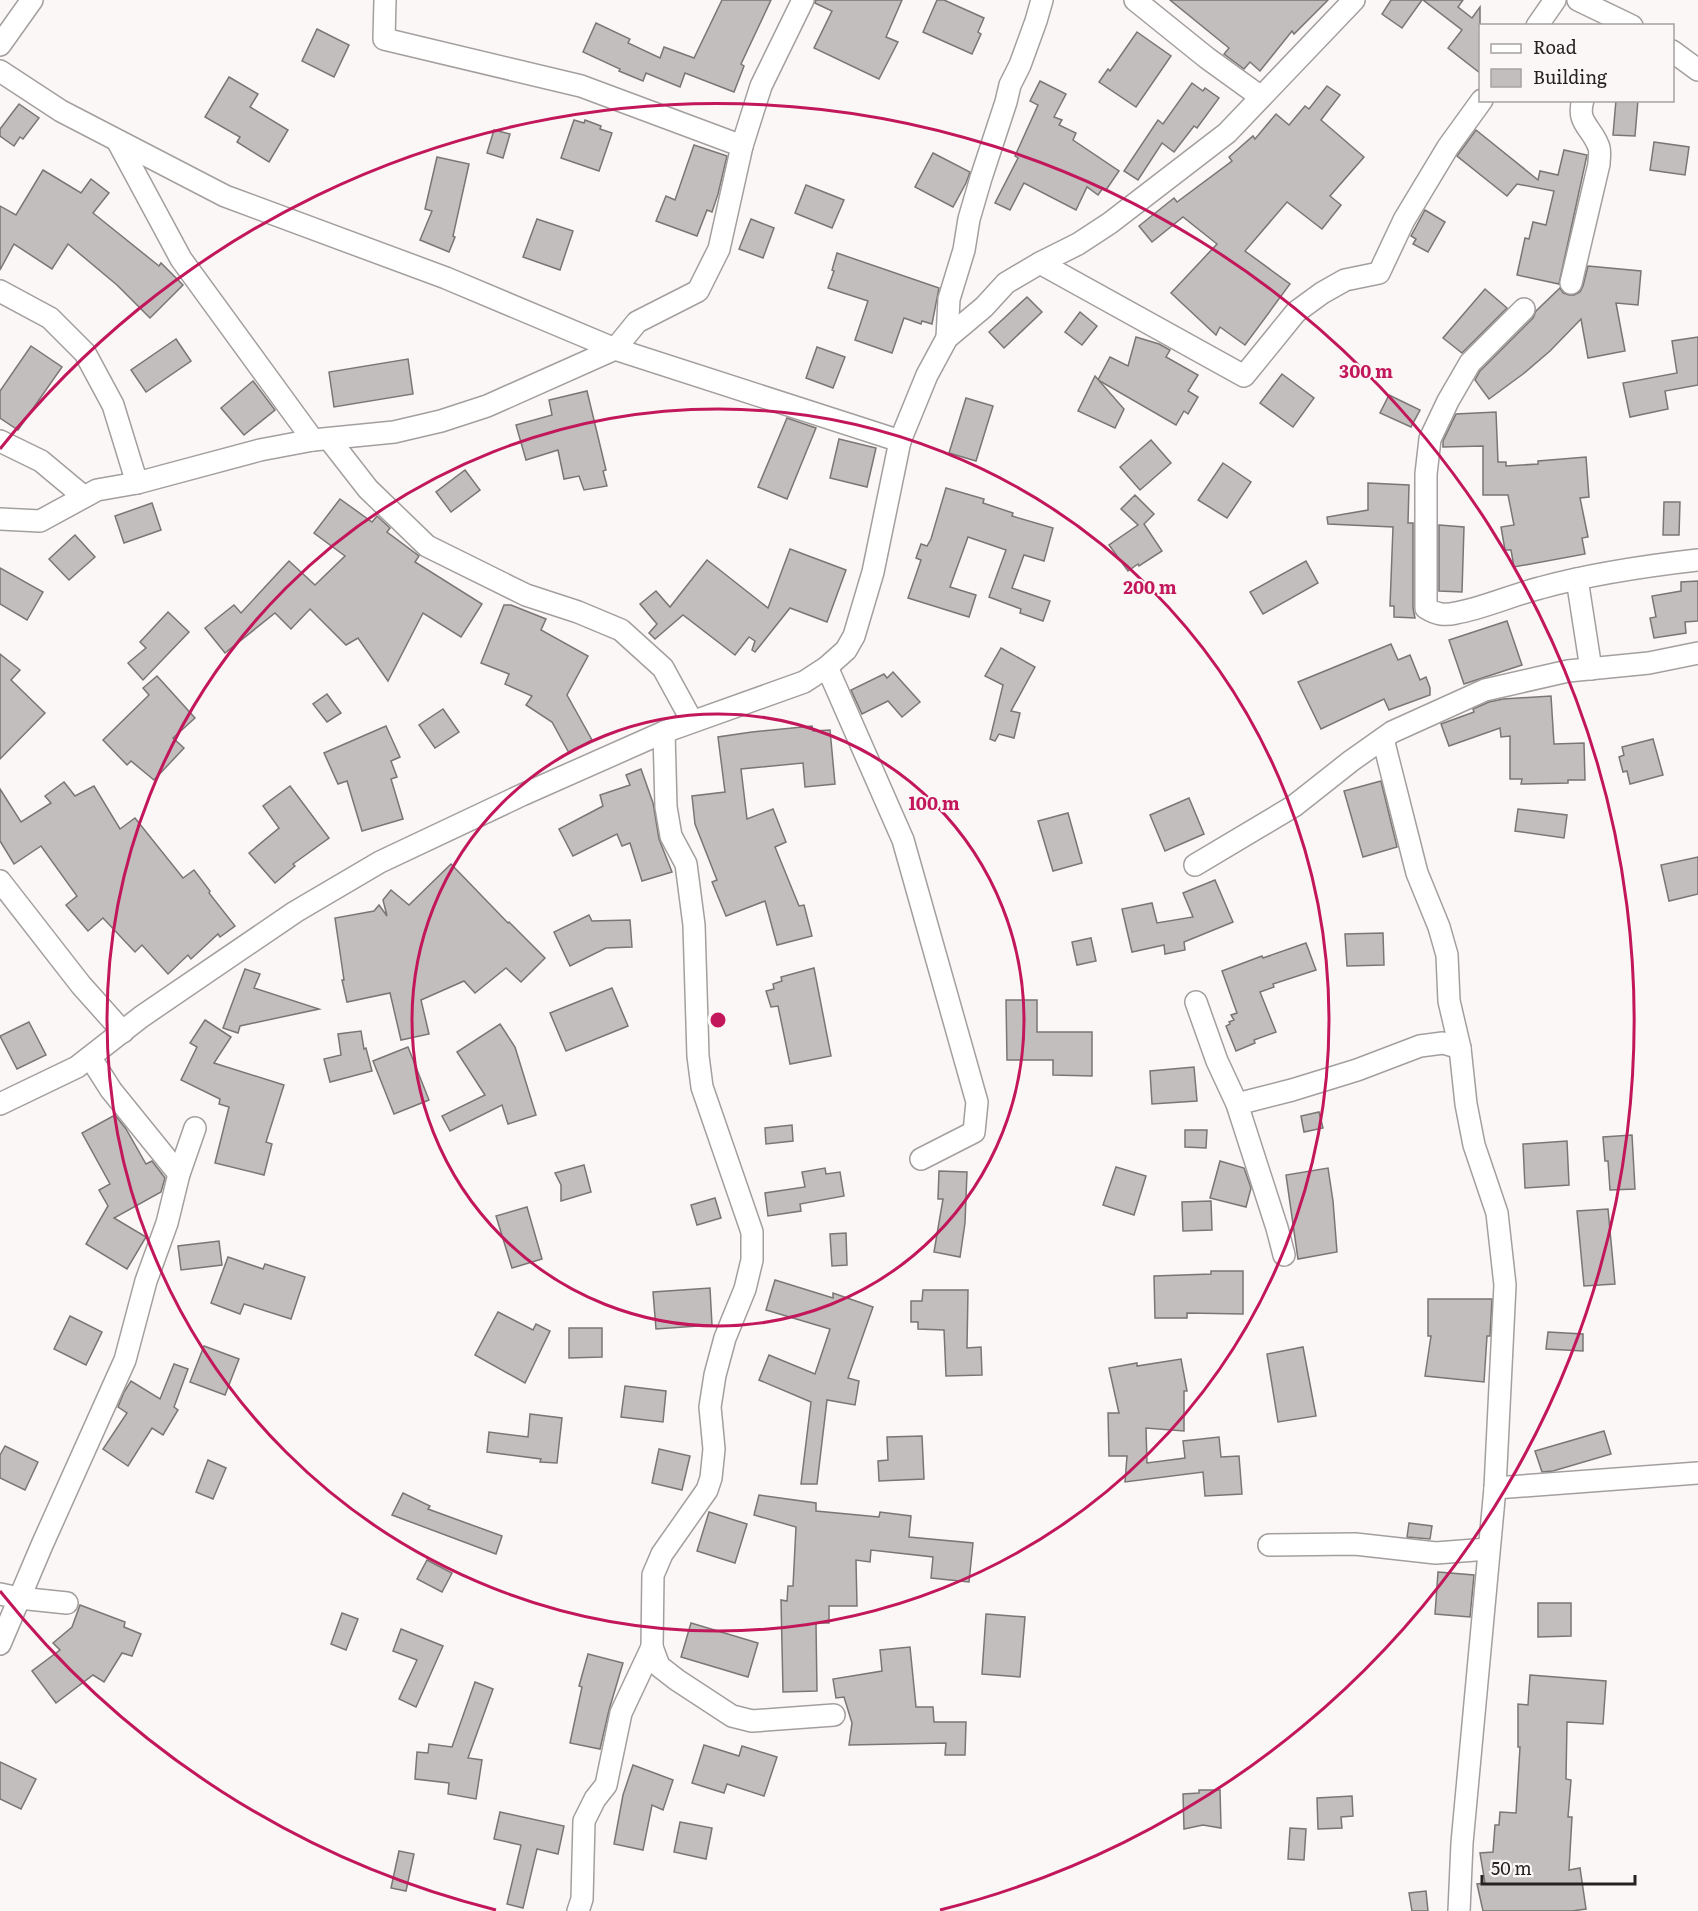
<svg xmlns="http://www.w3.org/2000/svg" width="1698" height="1911" font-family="Literata,serif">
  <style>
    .building { fill: #c2bebd; stroke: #797674; stroke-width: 1.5 }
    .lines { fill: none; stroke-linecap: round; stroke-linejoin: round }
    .minor-casing { stroke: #a39f9e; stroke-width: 24 }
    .minor { stroke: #fff; stroke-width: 21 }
    .ring { fill: none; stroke: #c2185b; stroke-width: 3 }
    .centre { fill: #c2185b; stroke: #fbf7f6; stroke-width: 3 }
    .ring-label { font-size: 18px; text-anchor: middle; font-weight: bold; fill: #c2185b; stroke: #fbf7f6; stroke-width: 4.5; stroke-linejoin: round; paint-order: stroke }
  </style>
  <rect width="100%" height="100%" fill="#fbf7f6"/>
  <g class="building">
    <path d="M722 0H771L741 64 744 66 734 92 685 73 680 87 646 73 643 81 619 71 620 69 583 52 596 23 630 39 628 43 660 58 664 47 694 58Z"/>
    <path d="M816 0H902L886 37 898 42 879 79 814 48 832 11 815 3Z"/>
    <path d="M937 0H944L984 18 978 32 981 34 972 54 923 32Z"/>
    <path d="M1170 0H1328L1294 34 1292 31 1260 71 1250 62 1244 69 1224 54 1229 48Z"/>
    <path d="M1391 0H1422L1402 28 1382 14Z"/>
    <path d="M1423 0H1463L1458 7 1472 18 1480 7V73L1448 48 1462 30Z"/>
    <path d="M317 29 349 45 334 77 302 61Z"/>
    <path d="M1137 32 1171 56 1136 107 1099 82 1108 69 1110 71Z"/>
    <path d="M229 77 258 94 250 107 288 130 269 162 237 142 240 137 205 117Z"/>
    <path d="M1040 81 1066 94 1054 117 1062 120 1059 125 1076 133 1073 140 1119 171 1106 190 1103 188 1098 195 1087 187 1076 210 1024 183 1010 210 995 203 1018 158 1015 156 1038 105 1030 101Z"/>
    <path d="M1192 83 1203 91 1205 88 1219 98 1197 128 1194 126 1174 152 1162 143 1138 180 1124 171 1158 120 1163 124Z"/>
    <path d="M1327 86 1340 95 1321 120 1364 157 1330 196 1341 205 1322 229 1287 202 1245 251 1290 284 1245 345 1220 327 1216 335 1171 293 1217 244 1183 217 1152 242 1139 226 1174 198 1177 202 1232 161 1229 157 1253 136 1255 139 1276 114 1289 125 1305 106 1309 109Z"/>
    <path d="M1616 100H1638L1635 136 1613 135Z"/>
    <path d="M19 104 39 118 23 139 20 137 14 146 0 136V129Z"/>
    <path d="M574 120 584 123 585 120 601 126 600 129 612 133 599 171 561 158Z"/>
    <path d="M494 130 510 134 503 158 487 153Z"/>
    <path d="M1476 130 1538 180 1540 171 1558 175 1564 150 1587 155 1559 284 1517 275 1525 238 1529 239 1533 222 1546 225 1554 191 1517 184 1507 196 1457 156Z"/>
    <path d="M1654 142 1689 147 1685 175 1650 170Z"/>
    <path d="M694 145 727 156 718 194 712 212 707 210 697 236 656 221 666 196 675 200Z"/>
    <path d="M933 153 970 172 966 183 953 207 915 187Z"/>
    <path d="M437 157 469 164 453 236 455 237 449 252 420 240 432 211 425 209Z"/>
    <path d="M43 170 81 193 91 179 109 193 93 213 159 266 161 263 183 285 150 318 117 285 68 244 52 269 14 244 0 270V206L16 215Z"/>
    <path d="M806 185 844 200 832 228 795 213Z"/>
    <path d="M1425 210 1445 222 1428 252 1413 244 1416 239 1411 236Z"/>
    <path d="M537 219 573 231 560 270 523 257Z"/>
    <path d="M751 219 774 228 763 258 739 249Z"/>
    <path d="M837 253 939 288 932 324 922 321 921 324 904 318 892 353 855 340 868 301 828 288 834 271 832 270Z"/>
    <path d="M1588 266 1641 271 1638 305 1616 303 1625 351 1588 358 1581 319 1550 351 1523 374 1489 399 1475 380 1480 371 1533 318 1536 311 1560 288 1563 293 1569 295H1574L1580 292 1583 286Z"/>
    <path d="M1485 289 1507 308 1462 353 1443 338Z"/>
    <path d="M1027 297 1042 312 1004 348 989 332Z"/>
    <path d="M1080 312 1097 326 1082 345 1065 332Z"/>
    <path d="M1136 337 1159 344 1170 350 1166 357 1198 375 1188 391 1198 397 1188 414 1184 411 1176 425 1098 380 1110 357 1128 366Z"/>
    <path d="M1698 337V385L1665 391 1668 409 1630 417 1623 383 1677 373 1672 341Z"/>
    <path d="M176 339 191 361 146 392 131 370Z"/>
    <path d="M31 346 62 367 18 430 0 418V391Z"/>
    <path d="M817 347 845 357 833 388 806 378Z"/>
    <path d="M408 359 413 394 334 407 329 372Z"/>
    <path d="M1282 374 1314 398 1293 427 1260 403Z"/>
    <path d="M1095 376 1124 409 1115 428 1078 411Z"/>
    <path d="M253 381 275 410 244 435 221 408Z"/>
    <path d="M587 391 606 470 603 471 607 486 584 490 579 476 564 479 558 450 526 460 516 425 552 415 549 400Z"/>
    <path d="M1389 395 1420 410 1411 427 1380 413Z"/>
    <path d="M966 398 993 406 976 461 949 453Z"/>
    <path d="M1496 412 1498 462H1506V466L1538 464V461L1586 457 1589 497 1580 498 1588 537 1582 538 1585 554 1514 567 1511 550H1505L1501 527 1514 525 1508 495H1483V446L1443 447V441L1456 414Z"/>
    <path d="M787 418 816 428 787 499 758 487Z"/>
    <path d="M839 439 876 448 867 487 830 478Z"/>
    <path d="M1151 440 1171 463 1140 490 1120 467Z"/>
    <path d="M1223 463 1251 482 1227 518 1198 500Z"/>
    <path d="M465 470 480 490 451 512 436 492Z"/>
    <path d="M1368 483 1409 485 1408 523H1413V608L1415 618 1394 617V606H1390L1393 527 1328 524 1327 517 1368 510Z"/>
    <path d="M946 488 984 499 983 503 1013 513 1012 516 1053 528 1044 561 1024 555 1012 588 1050 601 1043 621 1020 613 1021 609 989 597 1006 550 968 537 950 587 976 595 969 617 908 598 921 560 916 558 921 544 927 546 931 539Z"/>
    <path d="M1135 495 1154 514 1144 524 1162 551 1139 566 1138 564 1128 571 1109 545 1138 525 1121 509Z"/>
    <path d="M340 499 372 522 377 516 390 528 387 532 419 556 415 562 482 604 461 637 423 613 388 681 358 638 346 645 310 609 291 629 275 613 225 653 205 628 234 605 241 613 289 561 315 585 345 556 314 533Z"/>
    <path d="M1664 502H1680L1679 535H1663Z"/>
    <path d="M152 503 161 530 124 543 115 516Z"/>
    <path d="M1439 525 1464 527 1462 592 1439 591Z"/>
    <path d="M75 535 95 557 69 580 49 559Z"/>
    <path d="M790 549 846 570 827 622 790 608 755 652 752 650 755 641 749 637 735 655 683 615 655 639 649 633 657 624 640 604 656 591 670 607 707 560 768 608Z"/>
    <path d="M1306 561 1318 583 1263 614 1250 592Z"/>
    <path d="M0 568 43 592 27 620 0 604Z"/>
    <path d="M1698 581V621L1685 622 1686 633 1654 638 1650 618 1656 617 1652 596 1681 591V582Z"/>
    <path d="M504 605H511L546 619 541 630 588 656 567 695 592 740 569 753 552 722 526 705 532 696 505 684 509 674 481 663Z"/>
    <path d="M168 612 189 632 143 680 128 663 146 648 140 642Z"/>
    <path d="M1507 621 1522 665 1464 684 1449 640Z"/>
    <path d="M1391 644 1398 660 1410 655 1420 680 1426 677 1430 688V695L1389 710 1384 699 1321 729 1298 682Z"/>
    <path d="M1001 648 1035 667 1011 711 1020 713 1014 738 999 734 995 741 990 739 1003 685 985 676Z"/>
    <path d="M0 654 20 670 11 680 45 713 0 759Z"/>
    <path d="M893 672 920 702 902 717 888 701 862 714 851 690 884 674 887 678Z"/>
    <path d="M157 676 195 718 173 738 184 748 154 780 131 761 127 765 103 740 149 695 143 688Z"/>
    <path d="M327 694 341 713 327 722 313 704Z"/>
    <path d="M1551 696 1554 744 1584 743 1585 780H1568V783L1521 784 1522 779H1510V736L1501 737 1500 728 1449 746 1441 724 1474 712 1473 709 1489 702 1503 699Z"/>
    <path d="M443 709 459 732 435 748 419 725Z"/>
    <path d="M386 726 400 757 391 761 397 777 391 779 403 819 362 831 347 781 338 784 324 753Z"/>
    <path d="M812 726 813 731 830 730 835 784 805 787 803 763 741 769 747 819 773 809 786 842 775 847 799 906 804 905 812 936 777 945 765 901 726 916 712 882 717 880 695 824 692 796 725 792 718 737 752 732Z"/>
    <path d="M1653 739 1663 775 1630 784 1627 771 1623 772 1619 757 1624 755 1622 747Z"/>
    <path d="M641 769 653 803 659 839 672 872 642 881 630 843 622 846 617 834 573 856 559 829 603 806 600 795 630 785 626 775Z"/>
    <path d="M1381 781 1397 847 1363 857 1344 791Z"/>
    <path d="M64 782 75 796 94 786 120 829 135 818 183 878 194 870 210 891 209 893 235 926 220 937 218 934 191 959 188 955 168 974 142 945 135 952 103 918 88 931 66 905 77 896 41 846 14 864 0 841V789L21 822 51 803 45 796Z"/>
    <path d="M290 786 329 838 293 864 295 866 275 883 249 853 279 828 263 806Z"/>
    <path d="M1189 798 1204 834 1165 851 1150 815Z"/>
    <path d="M1518 809 1567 815 1564 838 1515 831Z"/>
    <path d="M1068 813 1082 863 1053 871 1038 821Z"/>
    <path d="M1698 857V894L1669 901 1661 865Z"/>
    <path d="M451 864 508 923 509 922 545 958 521 982 506 968 475 993 464 981 421 1000 429 1034 401 1040 390 993 347 1002 342 980H344L335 918 374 911 379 905 387 916 383 900 391 890 409 905Z"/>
    <path d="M1215 880 1233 922 1184 942 1185 950 1165 954 1164 945 1132 952 1122 909 1152 903 1157 923 1193 917 1183 893Z"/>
    <path d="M589 915 592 921 630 920 632 947 606 948 570 966 554 932Z"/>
    <path d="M1383 933 1384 965 1347 966 1345 934Z"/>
    <path d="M1091 938 1096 961 1077 965 1072 942Z"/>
    <path d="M1306 943 1316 970 1273 984 1274 987 1260 992 1276 1032 1254 1040 1255 1043 1236 1051 1226 1026 1230 1024 1229 1022 1234 1020 1231 1015 1237 1013 1222 971 1262 956 1263 958Z"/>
    <path d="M814 968 831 1056 790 1064 778 1006 771 1007 766 991 774 989 773 984 782 981 781 977Z"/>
    <path d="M245 969 260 974 254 988 319 1009 240 1026 238 1033 223 1028Z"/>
    <path d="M612 988 628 1026 566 1051 550 1013Z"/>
    <path d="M1006 1000H1037V1032H1092V1076L1053 1075V1060H1007Z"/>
    <path d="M205 1020 231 1037 214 1063 284 1085 266 1142 272 1144 264 1175 215 1163 229 1107 219 1104 220 1099 181 1080 197 1047 190 1043Z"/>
    <path d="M29 1022 46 1055 17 1069 0 1036Z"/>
    <path d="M500 1024 515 1047 536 1115 508 1124 502 1105 450 1131 442 1116 485 1095 457 1052Z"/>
    <path d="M361 1031 364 1049 366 1048 372 1071 330 1082 324 1059 341 1055 338 1034Z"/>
    <path d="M408 1047 429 1100 394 1114 373 1061Z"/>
    <path d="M1194 1067 1197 1101 1152 1104 1150 1071Z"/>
    <path d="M1319 1112 1323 1128 1304 1132 1301 1116Z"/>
    <path d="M115 1115 126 1129 146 1164 152 1161 165 1178 161 1192 114 1218 146 1237 127 1269 86 1244 108 1206 99 1190 110 1184 82 1133Z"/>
    <path d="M792 1125 793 1141 766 1144 765 1128Z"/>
    <path d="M1185 1130H1207L1206 1148 1185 1147Z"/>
    <path d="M1632 1135 1635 1189 1610 1190 1608 1161H1605L1603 1137Z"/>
    <path d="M1567 1141 1569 1185 1525 1188 1523 1144Z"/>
    <path d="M1220 1161 1244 1168 1251 1188 1246 1207 1210 1198Z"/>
    <path d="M584 1165 591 1192 561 1201V1185L555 1173Z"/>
    <path d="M1116 1167 1146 1176 1134 1215 1103 1205Z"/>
    <path d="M825 1168 826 1174 840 1172 844 1196 800 1204 801 1211 768 1216 765 1193 805 1187 802 1172Z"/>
    <path d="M1328 1168 1333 1201 1337 1252 1298 1259 1286 1175Z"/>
    <path d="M939 1171 967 1172 965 1223 960 1257 934 1252 943 1199H938Z"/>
    <path d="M715 1198 721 1218 697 1225 691 1205Z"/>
    <path d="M1211 1201 1212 1230 1183 1231 1182 1202Z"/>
    <path d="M527 1207 542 1259 512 1268 496 1216Z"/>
    <path d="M1608 1209 1615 1284 1584 1286 1577 1211Z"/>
    <path d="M846 1233 847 1265 832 1266 830 1234Z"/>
    <path d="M219 1241 222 1265 181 1270 178 1246Z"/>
    <path d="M228 1257 263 1269 265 1264 305 1277 291 1319 244 1304 240 1314 211 1303Z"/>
    <path d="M1211 1271H1243V1314L1187 1313V1318H1155L1154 1276 1211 1274Z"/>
    <path d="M775 1280 833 1298V1293L873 1307 848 1378 859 1381 855 1405 827 1400 817 1484H801L811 1402 759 1380 769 1355 815 1374 830 1329 766 1310Z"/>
    <path d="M710 1288 712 1325 656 1329 653 1292Z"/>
    <path d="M923 1290H968L967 1348 981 1347 982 1375 946 1376 944 1330 918 1329V1322H911V1301H922Z"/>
    <path d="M1428 1299H1492L1490 1336H1487L1484 1382 1425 1376 1431 1336H1428Z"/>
    <path d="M498 1312 533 1330 536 1324 550 1331 525 1383 475 1355Z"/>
    <path d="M70 1316 102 1332 86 1365 54 1349Z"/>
    <path d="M569 1328H602V1357L569 1358Z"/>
    <path d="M1548 1332 1583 1334V1351L1546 1349Z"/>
    <path d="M204 1346 239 1359 225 1395 190 1382Z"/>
    <path d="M1303 1347 1316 1416 1278 1422 1267 1354Z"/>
    <path d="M1181 1359 1187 1391H1184V1431L1146 1428 1147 1463 1185 1458 1183 1441 1219 1437 1221 1457 1239 1456 1242 1494 1205 1496 1203 1472 1125 1482 1127 1456H1109L1108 1413H1119L1109 1368 1137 1363V1366Z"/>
    <path d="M174 1364 188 1369 174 1407 178 1410 163 1435 152 1428 128 1466 103 1449 127 1413 118 1407 124 1392 131 1381 160 1399Z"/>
    <path d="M625 1386 666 1391 663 1422 621 1417Z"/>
    <path d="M530 1414 562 1418 557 1463 540 1462 541 1459 487 1452 489 1432 528 1437Z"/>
    <path d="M1604 1431 1611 1454 1553 1471 1542 1472 1535 1451Z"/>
    <path d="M922 1436 924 1479 879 1481 878 1461 888 1460 887 1437Z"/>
    <path d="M5 1446 38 1462 25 1490 0 1478V1455Z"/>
    <path d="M659 1449 690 1456 682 1490 652 1483Z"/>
    <path d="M208 1460 226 1468 213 1499 196 1492Z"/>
    <path d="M403 1493 430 1506 428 1509 502 1536 496 1554 392 1515Z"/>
    <path d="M759 1495 816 1503V1511L879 1517 880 1512 911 1516 909 1537 973 1543 969 1582 931 1578 933 1557 871 1550 870 1562 856 1560 857 1606H829V1623H816L817 1691 783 1692 781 1600 787 1601 788 1586H793L796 1527 754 1515Z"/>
    <path d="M709 1512 747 1524 735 1563 697 1551Z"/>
    <path d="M1409 1523 1432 1526 1430 1539 1407 1537Z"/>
    <path d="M427 1560 452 1573 442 1592 417 1579Z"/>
    <path d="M1438 1572 1474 1575 1470 1617 1435 1614Z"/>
    <path d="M1538 1603H1571V1636L1538 1637Z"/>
    <path d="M80 1605 125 1622 124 1627 141 1634 132 1656 122 1653 104 1682 93 1675 56 1703 32 1671 60 1650 53 1643 72 1627Z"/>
    <path d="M342 1613 358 1619 346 1650 331 1644Z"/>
    <path d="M986 1614 1025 1617 1020 1677 982 1674Z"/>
    <path d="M691 1623 758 1643 748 1677 681 1657Z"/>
    <path d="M401 1629 443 1646 416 1707 399 1699 417 1660 393 1651Z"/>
    <path d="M910 1647 916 1707H933L934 1722H966L965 1755H945L946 1743 849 1745 852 1723 844 1697 836 1698 833 1679 882 1671 880 1650Z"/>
    <path d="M588 1654 623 1663 609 1710 600 1749 570 1743 582 1687 579 1686Z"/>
    <path d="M1530 1675 1606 1681 1603 1724 1567 1722 1566 1779 1571 1780 1568 1817H1572L1569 1870 1580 1868 1586 1909 1572 1911H1483L1477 1884 1485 1883 1480 1853 1493 1852 1495 1825H1499L1500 1812 1516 1813 1520 1747H1518V1704L1528 1705Z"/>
    <path d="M475 1682 493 1689 468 1758 482 1760 476 1799 448 1794 449 1783 415 1779 417 1752 428 1753 429 1744 452 1747Z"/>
    <path d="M704 1745 739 1756 742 1746 777 1757 764 1796 727 1784 724 1793 692 1783Z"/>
    <path d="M0 1762 36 1779 21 1809 0 1799Z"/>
    <path d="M633 1765 673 1780 663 1810 652 1805 643 1850 614 1844 623 1795Z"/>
    <path d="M1199 1790H1220L1221 1828 1203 1825 1184 1829 1183 1794 1199 1793Z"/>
    <path d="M1352 1796 1353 1816 1341 1817 1342 1828 1318 1829 1317 1798Z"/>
    <path d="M500 1812 564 1826 558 1854 537 1849 523 1908 507 1904 521 1845 494 1839Z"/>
    <path d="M680 1822 712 1828 706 1859 674 1852Z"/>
    <path d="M1290 1828 1306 1829 1304 1860 1288 1859Z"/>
    <path d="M399 1851 414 1854 406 1891 391 1888Z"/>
    <path d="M1426 1891 1428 1911H1412L1409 1893Z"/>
  </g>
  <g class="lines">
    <defs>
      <g id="minor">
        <path d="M385 0 384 39 581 86 742 146"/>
        <path d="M1135 0 1207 58 1261 97"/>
        <path d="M1578 0 1632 26"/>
        <path d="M1537 26 1555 0"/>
        <path d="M0 45 32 0"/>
        <path d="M1672 51 1698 70"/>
        <path d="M0 71 61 111 225 196 446 278 615 349 900 441"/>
        <path d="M118 142 181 259 313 440"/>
        <path d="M1040 263 1244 376 1296 312 1322 293 1345 280 1379 273 1404 220 1448 147 1482 100"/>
        <path d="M1571 283 1599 164C1599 158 1601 150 1598 145 1591 127 1576 122 1583 100"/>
        <path d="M0 291 50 318 85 353 113 405 137 483"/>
        <path d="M1524 309 1470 363 1448 401 1430 439 1426 474V608C1436 614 1444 616 1456 613 1484 608 1512 595 1540 588 1591 574 1645 566 1698 560"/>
        <path d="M947 338 949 299 964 250 969 219 981 178 1006 102 1010 85 1020 65 1036 21 1042 0"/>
        <path d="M329 439 368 489 427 546 526 595 578 612 621 630 663 668 692 721"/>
        <path d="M0 441 41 461 83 496"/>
        <path d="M0 519 40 521 97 490 137 483 260 450 313 440 394 432 441 421 487 406 615 349 637 322 698 291 719 249 742 146 761 86 803 0"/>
        <path d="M1577 579 1591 669"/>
        <path d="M827 667 903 840 977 1102 974 1132 921 1159"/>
        <path d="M664 732 666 807 671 836 686 864 694 925 698 1056 702 1087 752 1232V1260L745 1289 725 1338 715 1375 710 1407 714 1449 711 1478 707 1490 662 1554 653 1575 652 1647 659 1666 677 1680 732 1716 752 1721 834 1715"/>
        <path d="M1383 739 1417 873 1439 927 1447 955 1449 1001 1460 1048 1466 1104 1474 1145 1497 1213 1505 1285 1495 1488 1462 1843 1459 1911"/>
        <path d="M1195 865 1294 806 1351 761 1392 732 1485 690 1568 671 1649 663 1698 653"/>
        <path d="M0 881 81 985 123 1032"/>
        <path d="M1196 1002 1217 1061 1237 1104 1277 1228 1284 1255"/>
        <path d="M90 1057 111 1090 179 1174"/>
        <path d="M0 1104 77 1067 141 1017 295 912 380 862 522 795 664 732 804 682 827 667 846 650 854 636 873 572 900 441 927 375 947 338 984 307 1006 283 1040 263 1078 244 1110 223 1227 133 1354 0"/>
        <path d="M1237 1104 1292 1090 1357 1070 1420 1046 1443 1043 1460 1048"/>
        <path d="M1495 1488 1698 1473"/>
        <path d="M1269 1545 1355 1544 1436 1553 1488 1549"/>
        <path d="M0 1594 19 1598 67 1603"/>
        <path d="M0 1644 42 1545 125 1360 146 1281 167 1223 179 1174 195 1128"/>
        <path d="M578 1911 582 1899 584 1821 595 1799 606 1785 621 1713 652 1647"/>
      </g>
    </defs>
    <use href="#minor" class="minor-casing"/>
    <use href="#minor" class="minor"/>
  </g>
  <g class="ring">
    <circle cx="718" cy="1020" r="306"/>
    <circle cx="718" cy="1020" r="611"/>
    <path d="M496 1910A917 917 0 0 1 0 1591M0 449A917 917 0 1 1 940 1910"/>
  </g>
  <circle cx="718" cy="1020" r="9" class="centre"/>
  <g class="ring-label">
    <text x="1366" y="378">300 m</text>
    <text x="1150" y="594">200 m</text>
    <text x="934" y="810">100 m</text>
  </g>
  <rect x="1479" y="24" width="195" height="78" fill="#fbf7f6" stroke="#a5a2a1" stroke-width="1.5"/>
  <rect x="1491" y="44" width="30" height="9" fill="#ffffff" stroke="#a5a2a1" stroke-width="1.5"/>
  <text x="1533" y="54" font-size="18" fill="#242222">Road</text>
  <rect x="1491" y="69" width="30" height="18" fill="#c2bebd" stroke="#a5a2a1" stroke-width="1.5"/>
  <text x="1533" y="84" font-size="18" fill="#242222">Building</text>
  <path d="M1482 1875v9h153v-9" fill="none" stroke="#242222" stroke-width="3"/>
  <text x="1491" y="1875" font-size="18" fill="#242222" stroke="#fbf7f6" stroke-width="4.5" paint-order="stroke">50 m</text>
</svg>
